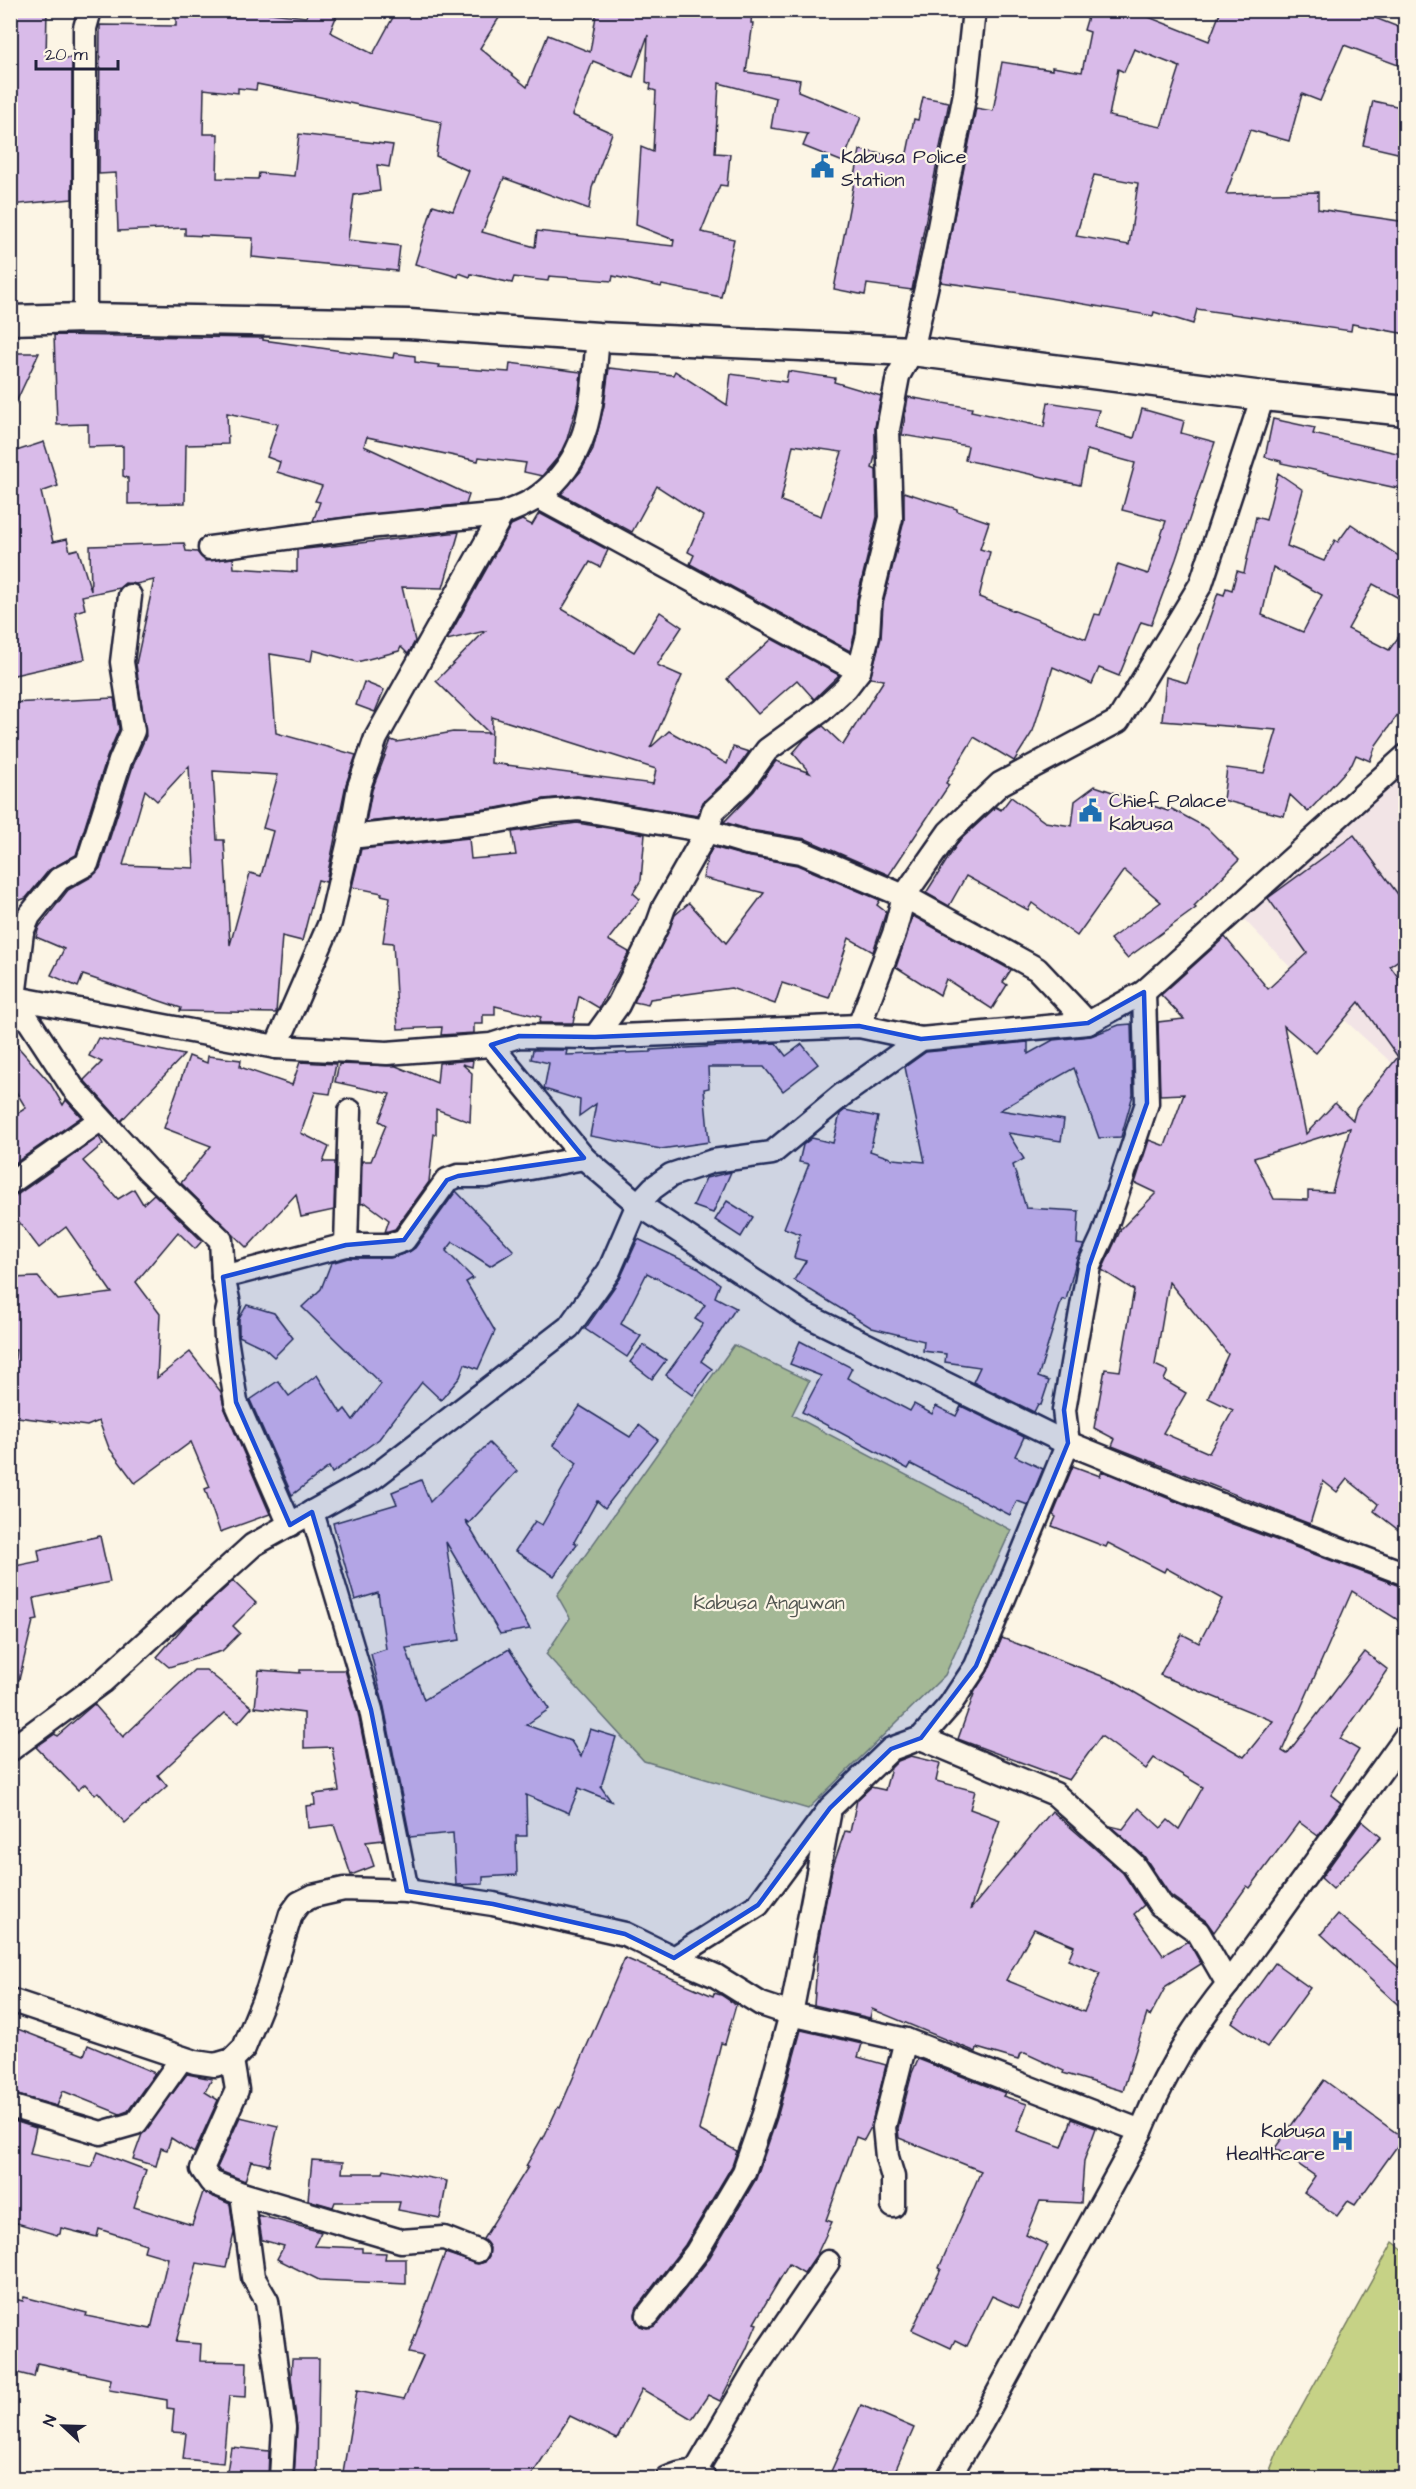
<svg xmlns="http://www.w3.org/2000/svg" width="1416" height="2489" font-family="'Architects Daughter',sans-serif">
  <style>
    .built { fill: #f2e4e6 }
    .green { fill: #c6d286; stroke: #747a60; stroke-width: 1.5 }
    .building { fill: #d9bbe9; stroke: #22223b; stroke-width: 1.5; fill-rule: evenodd }
    .lines { fill: none; stroke-linecap: round; stroke-linejoin: round }
    .minor-casing { stroke: #22223b; stroke-width: 27 }
    .tertiary-casing { stroke: #22223b; stroke-width: 33 }
    .minor { stroke: #fcf5e5; stroke-width: 22 }
    .tertiary { stroke: #fcf5e5; stroke-width: 28 }
    .marked { fill: #1d4ed8; fill-opacity: 0.2; stroke: #1d4ed8; stroke-width: 4.5; stroke-linejoin: round }
    .labels { text-anchor: middle; stroke-width: 4.5; stroke-linejoin: round; paint-order: stroke }
    .poi-label { font-size: 20px; fill: #22223b; stroke: #fcf5e5; text-anchor: start }
    .park-label { font-size: 20px; fill: #535752; stroke: #fcf5e5 }
  </style>
  <rect width="100%" height="100%" fill="#fcf5e5"/>
  <filter id="ink" filterUnits="userSpaceOnUse"><feTurbulence type="fractalNoise" baseFrequency=".0167" numOctaves="2"/><feDisplacementMap in="SourceGraphic" scale="12" xChannelSelector="R" yChannelSelector="G"/><feConvolveMatrix kernelMatrix="1 2 1 2 8 2 1 2 1" color-interpolation-filters="sRGB"/></filter>
  <g filter="url(#ink)">
    <path class="built" d="M1405 756V1075L1316 994 1235 910Z"/>
    <g class="green">
      <path d="M734 1345 809 1381 792 1415 1011 1530 945 1675 808 1809 644 1761 546 1654 570 1618 557 1595Z"/>
      <path d="M1393 2242 1405 2251V2478H1267L1278 2450Z"/>
    </g>
    <g class="building">
      <path d="M10 10H47L46 58H72V199L10 205Z"/>
      <path d="M176 10 270 13 306 17 309 10H339L330 32 373 54 397 10H487L499 18 480 48 527 87 548 35 590 52 597 10H752L751 23H753L746 72 800 80 798 91 861 117 843 162 803 146 808 134 771 128 776 98 719 83 715 153 730 154 727 186 720 185 701 232 734 239 721 297 662 285 661 287 613 276 612 281 549 276 548 281 514 277 512 283 471 274 470 277 459 273 458 277 415 264 433 205 453 211 469 171 436 156 441 122 257 84 256 90 238 88V93L204 89 203 134H218L217 178 258 179 259 173 294 176 299 134 393 145 389 167 377 165 380 191 354 195 348 240 400 246 397 271 252 257 253 238 185 235V228L118 231 116 173 99 174 100 25 176 26ZM648 35 646 82 651 84 650 89 656 91 653 152 641 147 636 225 674 240 673 246 537 231 535 247 482 232 504 178 589 209 592 188 612 133 572 115 593 61 633 77Z"/>
      <path d="M1090 10H1131L1209 41 1221 10H1355L1406 30V68L1344 45 1320 101 1302 94 1289 141 1250 130 1226 194 1318 192V209L1406 222V334L1352 324 1351 331 1197 309 1193 324 1154 312 1153 316 1020 293 941 282 976 108 993 111 1002 62 1052 70V67L1082 72 1090 32 1084 30ZM1134 49 1180 67 1161 127 1109 116 1118 69 1124 72ZM1094 175 1138 183 1129 245 1076 236Z"/>
      <path d="M923 97 949 102 912 290 867 284 865 295 834 289 860 150 906 158 914 119 918 120Z"/>
      <path d="M1373 101 1406 108V155L1363 145Z"/>
      <path d="M54 335 263 338V340L393 358 394 353 415 356V362L440 365 439 367 509 372 510 363 581 372 578 401 567 439 559 456 542 476 524 472 526 463 479 457 478 461 367 437 364 446 469 495 466 504 313 521 320 502 315 501 322 486 277 472 280 462 267 457 278 424 227 413 228 444 186 445 185 503 128 504V478L123 476V446L88 447V424L57 425Z"/>
      <path d="M10 353H39L10 415Z"/>
      <path d="M609 368 673 375 675 371 727 405 731 374 786 382 788 371 835 378 834 382 881 396 875 427V456L872 468 876 470 877 517 857 599 855 633 850 651 690 564 694 555 688 552 703 516 657 486 632 532 561 494 581 471 593 449 604 406ZM793 445 842 452 821 516 781 501Z"/>
      <path d="M908 397 972 408 971 411 1044 427 1048 402 1099 410 1094 427 1134 438 1142 409 1184 421 1181 433 1215 442 1176 559 1151 625 1141 622 1119 676 1099 668 1092 684 1053 667 1033 731 1014 761 974 737 946 783 949 785 889 875 806 839 750 830 724 822 754 791 776 761 810 773 793 753 804 740 823 726 843 745 884 680 870 678 881 638 883 604 904 521V492L957 509V511L989 522 980 549 990 552 979 597 1086 639 1095 614 1100 615 1118 564 1148 574 1166 521 1122 510 1135 463 1087 450 1080 485 965 460 968 446 902 435Z"/>
      <path d="M1273 419 1315 428 1313 434 1406 455V490L1281 463V461L1265 457Z"/>
      <path d="M44 442 58 486 41 492 53 542 67 539 70 551 78 549 91 591 90 546 184 543 186 551 197 552 205 561 233 558 234 568 297 572V550L459 532 443 588 402 587 415 641 408 654 401 647 399 651 357 662 313 650 311 661 270 654 276 733 356 755 346 784 326 882 318 880 302 941 282 936 276 1013 180 1011 181 1008 83 975 78 987 51 975 64 949 36 937 39 927 68 890 93 876 100 868 133 766 146 736 136 664 154 580 136 584 125 583 119 588 82 596 85 609 75 612 85 659 10 676V453ZM189 766 194 868 123 865 145 790 157 801ZM213 771 278 775 263 828 273 831 261 876 250 873 230 945 224 840H217Z"/>
      <path d="M1278 473 1303 490 1287 546 1324 561 1335 540 1338 542 1351 524 1406 561V602L1373 584 1348 629 1389 650 1406 627V703L1376 745 1370 761 1356 755 1352 764 1308 812 1290 795 1284 816 1223 800 1227 768 1264 773 1277 730 1162 721 1166 677 1187 683 1218 593 1224 595 1226 588 1232 590 1237 571 1244 573 1256 517 1266 520ZM1273 567 1322 595 1303 632 1262 615Z"/>
      <path d="M539 513 608 550 600 567 590 562 562 609 634 652 660 612 682 627 657 665 682 676 650 748 669 731 727 764 733 747 749 752 733 774 703 802 698 816 577 796 544 799 496 808 366 822 372 790 391 740 397 742 453 732 489 733 436 681 485 631 447 640 511 525 522 520 532 525ZM492 717 656 769 653 784 491 763Z"/>
      <path d="M772 639 839 675 814 699 797 680 758 714 727 679Z"/>
      <path d="M364 682 384 690 375 712 356 705Z"/>
      <path d="M114 698 119 729 107 757 76 855 49 870 26 898 10 904V703Z"/>
      <path d="M1095 786 1168 811 1170 808 1207 828 1239 860 1194 906 1196 908 1127 958 1110 939 1161 902 1124 870 1077 936 1032 903 1028 910 966 876 949 906 926 893 959 841 996 807 1001 810 1011 797 1045 822 1072 826 1075 801Z"/>
      <path d="M577 823 645 834 641 880 633 893 640 899 608 940 629 952 599 1008 579 996 573 1023H539L541 1017 495 1006V1015H483V1024H474V1033L441 1035 442 1027 398 1029 393 943 383 942 390 897 381 895 382 893 352 887 361 849 469 838 471 859 516 855 512 832Z"/>
      <path d="M1354 835 1406 905V955L1390 966 1406 988V1536L1374 1511 1378 1504 1347 1479 1337 1492 1323 1481 1310 1524 1112 1446 1115 1439 1094 1428 1105 1369 1120 1371 1134 1290 1102 1270 1121 1229 1156 1193 1135 1183 1149 1140 1165 1146 1184 1094 1160 1095 1158 1022 1184 1019 1161 995 1225 937 1268 989 1307 953 1268 898ZM1359 1002 1398 1057 1356 1109 1353 1120 1335 1103 1306 1134 1284 1026 1316 1053ZM1350 1128 1332 1192 1308 1191V1200L1274 1199 1254 1158ZM1169 1282 1228 1354 1208 1398 1233 1410 1209 1453 1163 1433 1186 1393 1164 1380 1168 1371 1155 1365Z"/>
      <path d="M713 847 745 856 797 865 880 900 877 905 886 912 873 952 849 938 829 998 782 983 775 1004 731 988 650 999 648 1005 634 1002 675 915 689 903 726 943 764 893 703 878 708 856Z"/>
      <path d="M913 916 1011 970 1003 982 1007 985 992 1009 946 979 940 995 896 967Z"/>
      <path d="M1131 1024 1133 1095 1121 1137 1099 1138 1074 1068 1000 1110 1064 1120 1061 1141 1008 1133 1024 1159 1013 1165 1026 1208 1079 1211 1077 1244 1084 1245 1077 1258 1066 1300 1062 1299 1038 1377 1049 1381 1041 1405 1038 1404 1034 1412 973 1382 980 1367 945 1362 946 1354 923 1351 924 1341 872 1328 794 1280 806 1261 794 1258 800 1234 784 1228 809 1164 799 1162 803 1145 812 1138 833 1143 840 1114 845 1110 878 1117 870 1151 893 1159 925 1162 905 1067 926 1052 1028 1042V1054L1053 1040 1091 1036 1119 1025Z"/>
      <path d="M10 1038 50 1083 63 1105 66 1100 81 1117 15 1163 10 1156V1118L26 1108 10 1082Z"/>
      <path d="M98 1038 184 1055 121 1121 84 1080 102 1062 89 1056Z"/>
      <path d="M776 1043 786 1056 802 1044 818 1064 783 1091 764 1067H708L709 1088 704 1089 709 1142 661 1149 590 1136 596 1104 579 1116 580 1100 544 1089 549 1063 531 1059 533 1050H567L566 1055 651 1052V1050Z"/>
      <path d="M189 1056 207 1063 208 1056 241 1060 240 1067 292 1085 300 1062 336 1064 330 1094 315 1092 301 1133 329 1147 323 1162H335L334 1210 301 1217 296 1194 247 1248 181 1183 211 1146 164 1128Z"/>
      <path d="M473 1060 472 1067 462 1064 472 1073 470 1122 436 1109V1134H434L429 1182 395 1229 385 1232 389 1220 366 1203 361 1204 362 1161H371L386 1125 379 1121 390 1094 335 1082 339 1064 396 1066 437 1083 439 1063Z"/>
      <path d="M99 1137 103 1144 83 1161 118 1199 134 1189 143 1204 154 1194 202 1241 195 1249 178 1232 136 1282 160 1314 157 1378 190 1352 221 1392 224 1407 270 1514 220 1532 205 1489 210 1487 191 1442 135 1483 109 1448 99 1421 87 1426 10 1416V1392L16 1350 10 1351V1278L38 1277 58 1300 112 1293 66 1227 39 1248 10 1210V1200Z"/>
      <path d="M731 1172 713 1213 693 1206 706 1178Z"/>
      <path d="M456 1191 514 1251 490 1266 453 1242 446 1251 473 1278 466 1282 495 1331 478 1369 465 1364 460 1377 441 1400 422 1382 379 1439 332 1473 329 1467 292 1495 250 1400 278 1381 289 1396 317 1375 341 1413 345 1409 353 1420 381 1384 302 1307 321 1289 331 1263 348 1258H390L409 1252 415 1248Z"/>
      <path d="M727 1201 753 1217 741 1237 715 1220Z"/>
      <path d="M638 1239 699 1268V1269L720 1284 715 1297 736 1308 701 1361 712 1369 693 1395 666 1375 703 1324 695 1319 705 1305 689 1295 647 1273 621 1324 641 1336 627 1357 585 1329 620 1279Z"/>
      <path d="M247 1305 274 1313 293 1338 274 1357 264 1348 239 1336V1319Z"/>
      <path d="M800 1341 852 1368 847 1378 910 1411 914 1404 932 1414 936 1406 956 1416 961 1406 1024 1437 1015 1456 1043 1469 1028 1505 1017 1501 1010 1515 911 1464 908 1469 802 1412 821 1376 790 1364Z"/>
      <path d="M643 1345 666 1360 652 1379 630 1362Z"/>
      <path d="M580 1406 630 1437 639 1425 658 1440 605 1508 597 1501 574 1542 577 1544 554 1576 515 1551 535 1521 542 1525 577 1463 553 1445Z"/>
      <path d="M489 1443 517 1471 469 1523 465 1520 530 1629 500 1634 446 1542 460 1640 406 1648 424 1700 509 1649 549 1709 526 1725 571 1741 581 1757 590 1729 616 1737 601 1787 611 1801 579 1788 569 1813 526 1795 527 1836H516L517 1875 483 1877V1884L456 1885 453 1833 410 1837 384 1707 371 1654 386 1649 378 1593 355 1600 333 1523 397 1504 392 1492 421 1480 430 1502Z"/>
      <path d="M1073 1466 1100 1476 1102 1471 1211 1516 1397 1585 1406 1591V1625L1352 1591 1282 1751 1287 1754 1365 1652 1388 1670 1340 1739 1359 1750 1331 1795 1341 1803 1318 1836 1299 1822 1250 1888 1247 1886 1214 1932 1206 1921 1170 1895 1144 1856 1110 1826 1123 1829 1139 1808 1161 1828 1168 1820 1179 1829 1203 1787 1154 1758 1146 1769 1101 1736 1069 1780 958 1739 975 1691 988 1671 1002 1638 1115 1681 1244 1757 1273 1721 1160 1675 1182 1634 1199 1643 1222 1599 1166 1568 1164 1572 1108 1543 1106 1547 1052 1526 1056 1517 1053 1515Z"/>
      <path d="M100 1536 110 1582 34 1598 38 1620 33 1621 19 1680 10 1679V1567L40 1561 38 1550Z"/>
      <path d="M233 1581 256 1603 233 1626 240 1633 222 1651 169 1667 157 1657 186 1624Z"/>
      <path d="M194 1670H206L252 1707 238 1723 225 1713 158 1775 167 1786 125 1823 98 1792 95 1795 85 1784 78 1790 36 1747 55 1734 57 1736 94 1704 123 1737Z"/>
      <path d="M259 1670 300 1673V1670H345L358 1713 383 1840 366 1842 374 1866 351 1875 334 1825 308 1828 306 1806 315 1805 314 1794 339 1791 332 1747 304 1748V1713L255 1707Z"/>
      <path d="M911 1756 940 1763 936 1781 975 1791 970 1809 1000 1820 970 1910 1052 1811 1123 1873 1144 1905 1134 1914 1163 1955 1188 1941 1201 1964 1166 1986 1150 2016 1147 2014 1123 2091 1063 2073 1064 2071 1025 2053 1020 2054 1018 2060 977 2048 976 2052 872 2009 870 2018 814 2005 819 1938 832 1869 845 1831 850 1832 857 1800 871 1787 885 1790 891 1768 898 1761ZM1034 1929 1074 1946 1068 1960 1100 1973 1084 2012 1006 1980Z"/>
      <path d="M1362 1821 1381 1837 1333 1889 1321 1878Z"/>
      <path d="M1338 1914 1406 1974V2012L1321 1934Z"/>
      <path d="M625 1958 713 1996 714 1993 721 1995 736 2005 725 2044 721 2043 699 2130 737 2151 732 2166 685 2245 637 2307 635 2314 636 2321 640 2326 647 2328 659 2323 708 2260 756 2179 777 2118 801 2030 862 2044 858 2057 886 2065 871 2127 864 2140 856 2137 826 2220 832 2222 817 2254 804 2273 789 2264 754 2323 757 2324 746 2350 720 2401 708 2395 692 2419 642 2389 617 2439 570 2416 530 2478H342L357 2390 404 2399 423 2356 409 2353 445 2253 478 2264 485 2262 489 2256 490 2248 483 2239 528 2167 526 2166 542 2138 543 2139 558 2107 560 2108Z"/>
      <path d="M1275 1963 1310 1988 1267 2047 1232 2022Z"/>
      <path d="M10 2026 84 2055 88 2045 155 2073 128 2111 120 2114 63 2091 57 2106 10 2093Z"/>
      <path d="M918 2059 1005 2093 1003 2096 1027 2104 1017 2131 1062 2147 1072 2119 1096 2128 1084 2161 1081 2203 1040 2201 1026 2235 1048 2245 1018 2308 992 2296 967 2346 955 2340 951 2348 912 2330 941 2269 939 2268 981 2171 899 2138 898 2128 912 2073Z"/>
      <path d="M187 2074 212 2079 205 2092 218 2100 194 2153 171 2138 167 2150 161 2148 156 2166 133 2159 142 2134Z"/>
      <path d="M1324 2080 1403 2138 1355 2205 1348 2201 1337 2216 1304 2192 1315 2176 1275 2148Z"/>
      <path d="M240 2117 278 2126 269 2165 251 2161 245 2181 220 2171 217 2168Z"/>
      <path d="M11 2120 36 2128 30 2154 92 2167 98 2152 146 2170 134 2207 192 2225 203 2192 230 2204 234 2233 226 2268 197 2263 176 2342 201 2344 200 2361 247 2362 246 2397 229 2396 223 2463 183 2459 186 2433 172 2432 174 2409 167 2408V2400L109 2390 111 2379 37 2363 34 2377 10 2371V2298L23 2301 24 2297 87 2313 86 2316 151 2329 168 2258 144 2251 146 2244 99 2229 97 2237 61 2228 60 2234 57 2235 10 2221Z"/>
      <path d="M312 2160 343 2162 342 2173H383L384 2169 447 2181 440 2218 398 2210 400 2202H335L333 2207 308 2200Z"/>
      <path d="M258 2215 321 2232 314 2246 362 2248V2252L386 2253 385 2259H406V2284L319 2280 277 2259 284 2246 262 2240Z"/>
      <path d="M292 2359H319L317 2478H294L297 2428 291 2377Z"/>
      <path d="M861 2405 914 2428 892 2478H828Z"/>
      <path d="M231 2447 269 2451 268 2478H226Z"/>
    </g>
    <g class="lines">
      <defs>
        <g id="minor">
          <path d="M85 318V28L90 10"/>
          <path d="M538 497 859 671"/>
          <path d="M210 548 367 527 502 514"/>
          <path d="M130 596 122 662 133 731 120 761 87 864 59 879 29 916 22 932 14 998 73 1088 148 1170 221 1240 223 1277 229 1304 225 1322 226 1338 236 1402 290 1525"/>
          <path d="M350 837 498 821 546 812 578 809 707 831 747 843 801 852 904 896 1037 969 1088 1023"/>
          <path d="M10 997 276 1047 387 1053 491 1045 519 1036 595 1037 859 1026 921 1039"/>
          <path d="M859 1026 894 934 904 896 949 832 1000 784 1118 721 1201 584 1263 396"/>
          <path d="M595 1037 618 1005 658 924 664 907 707 831 713 811 743 783 767 750 821 711 846 688 859 671 868 635 870 602 891 518 888 429 898 376 912 351 934 253 965 93 974 10"/>
          <path d="M491 1045 584 1158 638 1204 804 1314 1058 1439 1216 1503 1406 1574"/>
          <path d="M276 1047 330 923 350 837 359 787 376 738 502 514C514 509 529 504 539 496 593 456 592 398 598 337"/>
          <path d="M10 1183 100 1120"/>
          <path d="M346 1245 350 1111"/>
          <path d="M223 1277 346 1245H390L404 1240 447 1180 458 1176H487L584 1158"/>
          <path d="M312 1512 371 1710 407 1891"/>
          <path d="M921 1738 1055 1794 1133 1864 1160 1905 1198 1932 1228 1984"/>
          <path d="M10 1750 102 1682 253 1545 373 1478 569 1327 609 1271 638 1204 653 1188 671 1175 713 1161 772 1153 842 1095 921 1039 1088 1023 1144 992 1406 756"/>
          <path d="M674 1958 716 1976 761 2004 791 2014 906 2040 1141 2131"/>
          <path d="M10 2000 195 2062 215 2065 232 2060 244 2048 268 1989 291 1914 299 1903 313 1896 344 1889 407 1891 493 1904 625 1934 674 1958 758 1905 830 1808 891 1749 921 1738 950 1705 976 1666 1068 1443 1064 1410 1089 1266 1103 1236 1147 1103 1144 992"/>
          <path d="M232 2060 237 2090 202 2169 211 2182 242 2194 401 2241 444 2238 477 2251"/>
          <path d="M10 2106 101 2133 136 2123 182 2058"/>
          <path d="M242 2194 253 2277 267 2301 284 2427 281 2478"/>
          <path d="M893 2206V2177L887 2157 884 2127 906 2040"/>
          <path d="M648 2315 696 2253 744 2172 764 2114 791 2014 829 1815"/>
          <path d="M695 2472 757 2366 828 2262"/>
          <path d="M668 2478C681 2472 691 2469 704 2478"/>
          <path d="M948 2478 982 2422 1141 2131C1163 2077 1191 2029 1228 1984L1406 1736"/>
        </g>
        <path id="tertiary" d="M10 320 85 318 409 324 598 337 912 351 1263 396 1406 411"/>
      </defs>
      <use href="#minor" class="minor-casing"/>
      <use href="#tertiary" class="tertiary-casing"/>
      <use href="#minor" class="minor"/>
      <use href="#tertiary" class="tertiary"/>
    </g>
  </g>
  <path class="marked" d="M1144 992 1147 1103 1089 1266 1064 1410 1068 1443 976 1666 921 1738 891 1749 830 1808 758 1905 674 1958 625 1934 493 1904 407 1891 371 1710 312 1512 290 1525 236 1402 223 1277 346 1245 404 1240 447 1180 458 1176 584 1158 491 1045 519 1036 595 1037 859 1026 921 1039 1088 1023Z"/>
  <defs>
    <symbol id="civic-bare" viewBox="-9 -9 18 18"><path d="M-.6-6.5H3V-4.5H.6V-3L4-1V1h2V6H-6V1h2V-1L-.6-3ZM-1.2 2.5V6h2.4V2.5Z" fill="#1f6fb2" stroke="#fcf5e5" stroke-width="2.5" paint-order="stroke"/></symbol>
    <symbol id="hospital-bare" viewBox="-9 -9 18 18"><path d="M-5-5h3v3.5h4V-5h3V5h-3V1.5h-4V5h-3Z" fill="#1f6fb2" stroke="#fcf5e5" stroke-width="2.5" paint-order="stroke"/></symbol>
  </defs>
  <g fill-rule="evenodd">
    <use href="#civic-bare" x="806" y="150" width="33" height="33"/>
    <use href="#civic-bare" x="1074" y="794" width="33" height="33"/>
    <use href="#hospital-bare" x="1326" y="2124" width="33" height="33"/>
  </g>
  <g class="labels">
    <g class="poi-label">
      <text x="841" y="163">Kabusa Police<tspan x="841" dy="23">Station</tspan></text>
      <text x="1109" y="807">Chief Palace<tspan x="1109" dy="23">Kabusa</tspan></text>
      <text x="1325" y="2137" text-anchor="end">Kabusa<tspan x="1325" dy="23">Healthcare</tspan></text>
    </g>
    <g class="park-label">
      <text x="769" y="1609">Kabusa Anguwan</text>
    </g>
  </g>
  <rect width="1416" height="2489" fill="none" stroke="#fcf5e5" stroke-width="36"/>
  <rect x="18" y="18" width="1380" height="2453" fill="none" stroke="#22223b" stroke-width="2" filter="url(#ink)"/>
  <g transform="translate(63 2426) rotate(292)" stroke="#fcf5e5" stroke-width="4.5" paint-order="stroke">
  <path d="M0-4.5L10 22L0 15L-10 22Z" fill="#22223b"/>
  <text y="-9" font-size="16" font-weight="bold" text-anchor="middle" fill="#22223b">N</text>
  </g>
  <path d="M36 60v9h82v-9" fill="none" stroke="#22223b" stroke-width="3"/>
  <text x="45" y="60" font-size="18" fill="#22223b" stroke="#fcf5e5" stroke-width="4.5" paint-order="stroke">20 m</text>
</svg>
